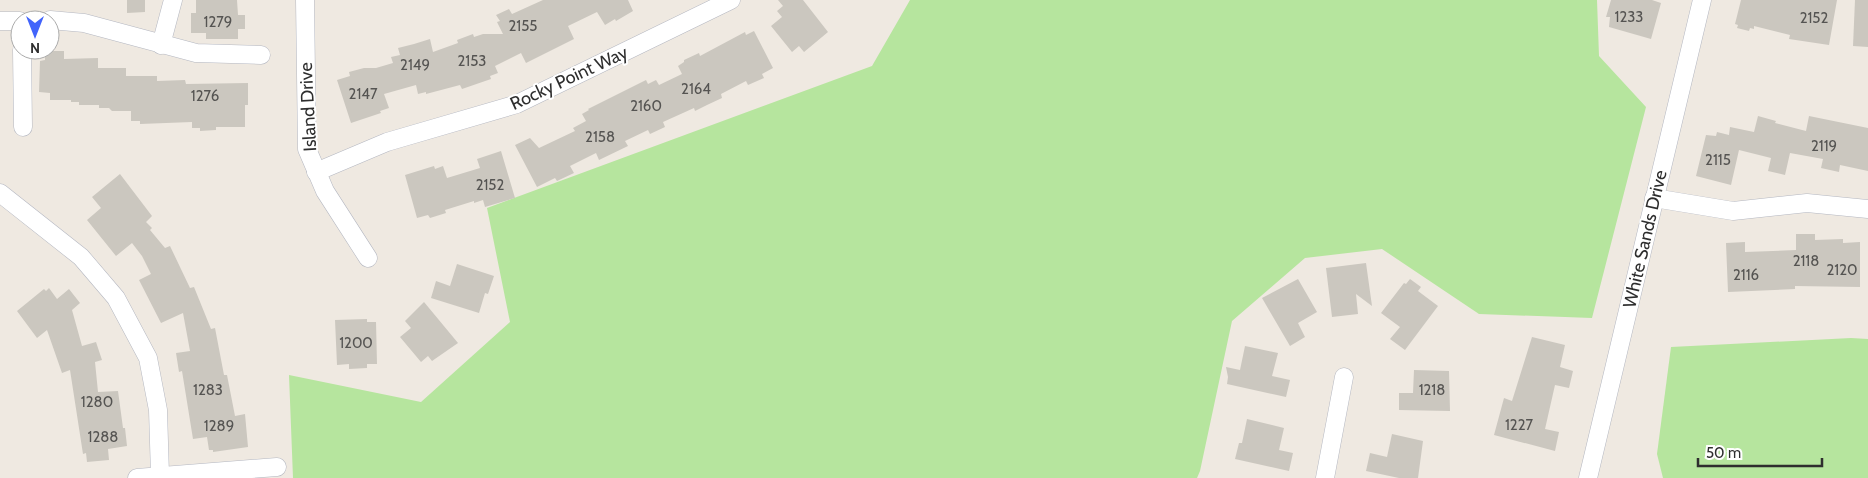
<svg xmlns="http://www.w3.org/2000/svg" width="1868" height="478" font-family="Cabin,sans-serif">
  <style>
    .green { fill: #b6e59e }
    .building { fill: #cbc7bf }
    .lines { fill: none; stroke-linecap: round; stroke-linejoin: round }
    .minor-casing { stroke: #b4b7c1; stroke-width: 19 }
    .minor { stroke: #fff; stroke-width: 18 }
    .labels { text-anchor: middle; stroke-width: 4; stroke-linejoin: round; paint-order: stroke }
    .number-label { font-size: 15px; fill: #555452 }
    .street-label { font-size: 18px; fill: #2e2e2e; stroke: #fff }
  </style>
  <rect width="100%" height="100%" fill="#efe9e1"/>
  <g class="green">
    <path d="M910 0H1597L1599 56 1646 107 1592 318 1479 314 1382 249 1305 258 1232 321 1200 471 1197 478H293L289 375 421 402 510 322 487 208 872 66Z"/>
    <path d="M1851 338 1868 339V478H1663L1657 454 1671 347Z"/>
  </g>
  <g class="building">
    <path d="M127 0H145V12L127 13Z"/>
    <path d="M196 0H237L238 15H245V29H238V39H206V33H191V13H196Z"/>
    <path d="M543 0H628L633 11 616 21 615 19 605 25 597 12 568 26 574 39 526 63 521 53 495 66 498 73 490 76 491 79 462 89 460 85 426 94V92L418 94 416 85 384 94 389 108 380 111 381 113 351 123 337 80 350 76 349 72 364 68H376L393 63 391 57 400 55 398 48 414 44 430 39 433 52 458 43 457 40 473 34 474 37 483 34H503L497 22 500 21 496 15 509 9 512 14Z"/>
    <path d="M778 0H803L828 32 804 52 799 46 792 52 771 26 782 17 777 11 783 6Z"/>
    <path d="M1611 0H1652L1661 3 1651 39 1609 27 1610 17H1606Z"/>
    <path d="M1741 0H1837L1829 45 1789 39 1790 35 1754 26V29L1750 28 1749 31 1737 28 1738 25 1735 24Z"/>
    <path d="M1855 0H1868V47L1853 46Z"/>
    <path d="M754 31 773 68 762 74 764 78 748 85 746 81 721 94 722 98 707 105 695 111 694 108 663 122 665 127 650 134 648 130 625 141 628 146 599 160 596 153 570 166 574 173 557 181 555 178 537 187 515 145 530 138 539 148 575 131 573 128 586 121 582 114 589 110 588 109 646 80 648 84 656 80 659 85 682 74 678 66 684 62V60L699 53 700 56 745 32 746 35Z"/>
    <path d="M45 51H64V59L98 58V68H126V76H157V81L185 80 186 84 248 83V105H245V127H216V130L200 131V128H192V122L140 124V121H131V111H112L109 108H99V105H79V102H71V100H50V93L39 92 40 61 45 60Z"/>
    <path d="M1758 116 1776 121 1775 123 1806 131 1809 116 1868 128V171L1840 165 1839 172 1821 168 1823 159 1790 153 1785 175 1768 171 1771 158 1739 150 1731 185 1696 176 1706 135 1716 136 1717 132 1729 135 1730 127 1754 132Z"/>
    <path d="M501 151 515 198 485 207 483 200 474 203V201L445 210 446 213 430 218 428 215 417 218 405 175 434 166 435 169 443 166 447 178 480 168 477 159Z"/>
    <path d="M120 174 152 216 146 222 152 228 150 230 165 248 170 246 190 288 194 287 211 329 215 328 224 375H227L235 416 245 414 248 447 213 452V450H209L207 437 193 439 182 371 179 372 176 353 190 351 183 313 161 323 139 280 151 274 142 256 132 243 116 256 87 220 101 208 92 197Z"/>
    <path d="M1796 234H1815V240L1843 239V243L1860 242V287L1795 286V289L1728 292 1726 243 1745 242V252L1796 250Z"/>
    <path d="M1366 263 1372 306 1356 294 1358 314 1332 317 1326 268Z"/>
    <path d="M457 264 494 276 488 294 485 293 479 313 431 298 436 281 450 286Z"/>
    <path d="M1298 279 1317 312 1298 323 1305 337 1290 346 1262 298Z"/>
    <path d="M1410 279 1421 287 1418 291 1438 306 1405 350 1390 339 1400 327 1381 313 1404 283 1406 284Z"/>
    <path d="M49 288 57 299 69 289 80 303 72 310 82 346 96 342 102 360 95 362 98 392 118 391 123 428H125L127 446 108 449 109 460 87 462 86 453 83 454 70 370 62 373 47 330 37 338 17 311 44 289 46 291Z"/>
    <path d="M424 302 458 343 432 361 428 356 421 362 400 337 411 328 405 321Z"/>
    <path d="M367 319V322H376L377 364H367V368L349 369V364L337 365 335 320Z"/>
    <path d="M1532 337 1565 345 1560 367 1573 371 1569 388 1555 385 1545 429 1559 432 1555 451 1494 435 1504 398 1512 401Z"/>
    <path d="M1245 346 1278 353 1272 376 1290 380 1286 397 1227 384 1228 377 1226 367 1240 370Z"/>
    <path d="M1414 370 1449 371 1450 411 1399 410V393H1413Z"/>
    <path d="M1247 419 1284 428 1279 450 1293 453 1289 471 1235 459 1239 443H1242Z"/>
    <path d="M1392 434 1423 441 1418 478H1399L1366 471 1370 453 1387 457Z"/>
  </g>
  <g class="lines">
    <defs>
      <g id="minor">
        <path d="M305 0 307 149 325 191 368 258"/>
        <path d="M50 20 84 23 196 53 261 55"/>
        <path d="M0 21H20"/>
        <path d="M161 45 173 0"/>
        <path d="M22 50 23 127"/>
        <path d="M316 172 387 142 517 104 731 0"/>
        <path d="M0 193 81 257 116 298 148 358 158 410 160 475"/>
        <path d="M1654 198 1733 211 1807 203 1868 209"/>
        <path d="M137 478 277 467"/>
        <path d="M1325 478 1344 377"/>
        <path d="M1588 478 1702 0"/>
      </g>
    </defs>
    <use href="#minor" class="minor-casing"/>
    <use href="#minor" class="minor"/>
  </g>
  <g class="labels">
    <g class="number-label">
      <text x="1629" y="22">1233</text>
      <text x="1814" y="23">2152</text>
      <text x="218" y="27">1279</text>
      <text x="523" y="31">2155</text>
      <text x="472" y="66">2153</text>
      <text x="415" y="70">2149</text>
      <text x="696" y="94">2164</text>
      <text x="363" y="99">2147</text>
      <text x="205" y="101">1276</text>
      <text x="646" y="111">2160</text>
      <text x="600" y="142">2158</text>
      <text x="1824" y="151">2119</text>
      <text x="1718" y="165">2115</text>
      <text x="490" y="190">2152</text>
      <text x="1806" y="266">2118</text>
      <text x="1842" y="275">2120</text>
      <text x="1746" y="280">2116</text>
      <text x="356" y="348">1200</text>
      <text x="208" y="395">1283</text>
      <text x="1432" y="395">1218</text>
      <text x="97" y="407">1280</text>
      <text x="1519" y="430">1227</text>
      <text x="219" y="431">1289</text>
      <text x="103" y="442">1288</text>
    </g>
    <g class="street-label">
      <text transform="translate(569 78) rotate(-25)" y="6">Rocky Point Way</text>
      <text transform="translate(308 107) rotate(-93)" y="6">Island Drive</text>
      <text transform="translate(1645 239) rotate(-77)" y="6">White Sands Drive</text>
    </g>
  </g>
  <g transform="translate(35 35) rotate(180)"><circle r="24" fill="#ffffff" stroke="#ababab"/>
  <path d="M0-4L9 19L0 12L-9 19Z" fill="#4264fb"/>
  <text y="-8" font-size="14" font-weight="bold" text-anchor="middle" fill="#2e2e2e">N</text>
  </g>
  <path d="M1698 458v8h124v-8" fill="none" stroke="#2e2e2e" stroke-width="2.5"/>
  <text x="1706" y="458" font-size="15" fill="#2e2e2e" stroke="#ffffff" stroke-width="4" paint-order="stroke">50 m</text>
</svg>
